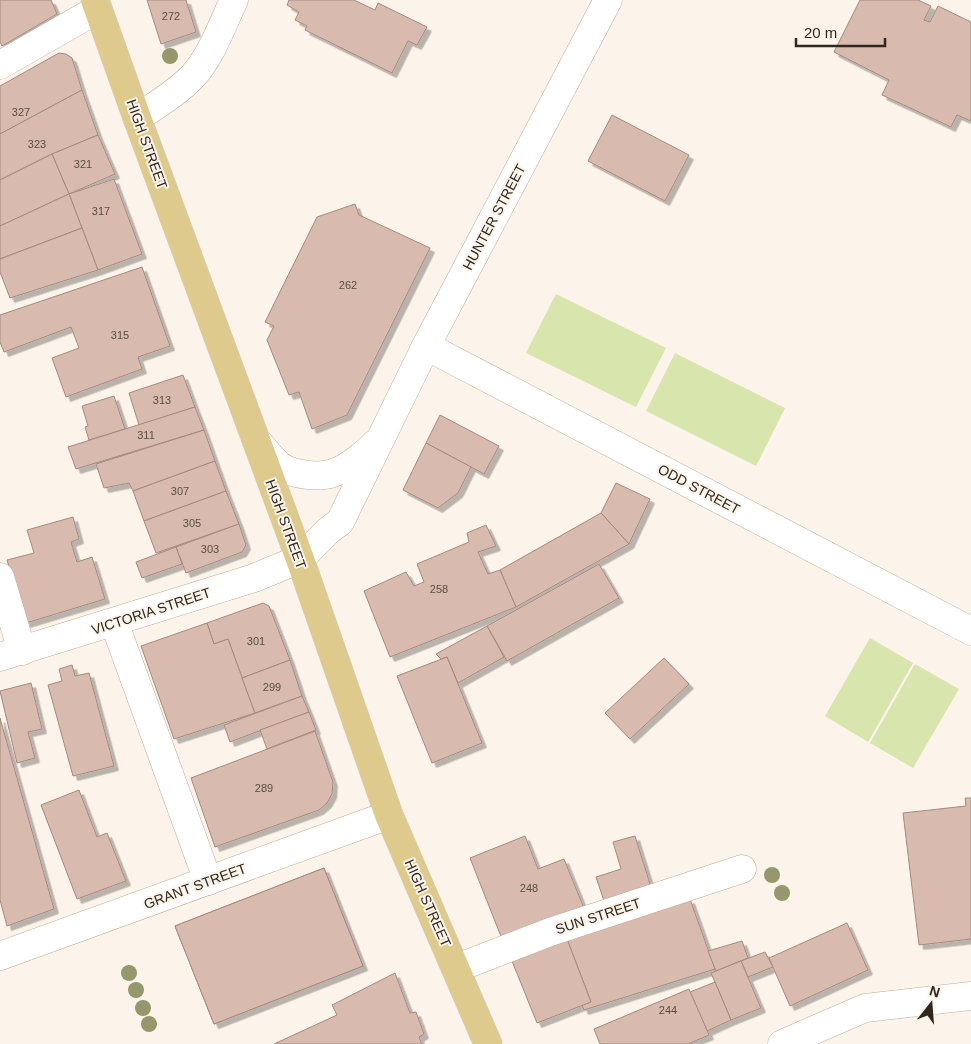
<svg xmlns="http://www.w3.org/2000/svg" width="971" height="1044" font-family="Helvetica,sans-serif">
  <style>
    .green { fill: #d8e5ac }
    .building { fill: #d8bbae; stroke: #a4897d; filter: url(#shadow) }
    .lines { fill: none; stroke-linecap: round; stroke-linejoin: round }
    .minor-casing { stroke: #bfac96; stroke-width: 29 }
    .major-casing { stroke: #d5d4d2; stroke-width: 29 }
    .minor { stroke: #fff; stroke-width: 28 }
    .major { stroke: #ddca8c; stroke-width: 28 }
    .tree { fill: #95976c }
    .labels { text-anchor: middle; stroke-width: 4; stroke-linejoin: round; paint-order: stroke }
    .number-label { font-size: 11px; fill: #594d43 }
    .street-label { font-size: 14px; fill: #2f281f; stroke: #fcf4eb }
  </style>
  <defs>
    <filter id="shadow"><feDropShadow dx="4.5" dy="4.5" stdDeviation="0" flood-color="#0004"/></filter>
  </defs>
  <rect width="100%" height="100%" fill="#fcf4eb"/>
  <g class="green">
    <path d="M556 294 666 348 636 407 526 353Z"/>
    <path d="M675 353 785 408 756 466 646 411Z"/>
    <path d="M870 638 913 663 868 742 825 716Z"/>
    <path d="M915 664 959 689 913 768 870 743Z"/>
  </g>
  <g class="building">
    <path d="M0 0H51L57 14 2 46 0 42Z"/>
    <path d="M147 0H186L196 32 161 44Z"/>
    <path d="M289 0H354L375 10 378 3 427 27 417 45 408 41 392 73 305 30 307 26 295 20 299 12 287 5Z"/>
    <path d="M860 0H918L931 6 924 20 930 22 938 6 971 22V121L957 115 951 127 882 95 889 80 834 52Z"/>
    <path d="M59 53 66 54 72 58 82 90 0 134V86Z"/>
    <path d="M82 90 98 135 52 154 0 180V134Z"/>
    <path d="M612 115 689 155 665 201 588 161Z"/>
    <path d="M98 135 115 174 69 194 52 154Z"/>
    <path d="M52 154 69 194 0 226V180Z"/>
    <path d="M114 179 142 254 98 270 69 194Z"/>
    <path d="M69 194 82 228 0 259V226Z"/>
    <path d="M355 204 359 215 430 248 347 415 312 429 299 392 289 395 267 340 274 326 265 322 317 217Z"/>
    <path d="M82 228 98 270 10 298 0 272V259Z"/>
    <path d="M142 267 170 346 138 357 142 369 66 397 52 358 79 348 71 327 4 352 0 342V315Z"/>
    <path d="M183 375 195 407 139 425 129 393Z"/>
    <path d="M114 396 125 429 89 440 85 427 88 426 82 406Z"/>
    <path d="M195 407 204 430 76 469 68 447Z"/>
    <path d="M440 415 499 446 484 474 426 443Z"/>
    <path d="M204 430 215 461 133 491 129 483 104 488 96 464Z"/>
    <path d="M426 443 471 467 458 493 438 508 403 490Z"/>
    <path d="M215 461 226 491 144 521 133 491Z"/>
    <path d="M616 483 650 499 629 544 601 513Z"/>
    <path d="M226 491 239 524 156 553 144 521Z"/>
    <path d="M601 513 629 544 516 607 500 570Z"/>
    <path d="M73 517 79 539 71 542 77 562 92 557 105 599 26 623 7 560 34 553 27 530Z"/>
    <path d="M239 524 246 545 242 552 186 573 176 547Z"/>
    <path d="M486 525 496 546 478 552 488 574 500 570 516 607 390 657 364 591 406 572 414 586 424 582 417 564 469 542 467 533Z"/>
    <path d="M176 547 182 564 142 578 136 562Z"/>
    <path d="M599 564 619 598 507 661 487 626Z"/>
    <path d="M263 603 269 606 290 660 242 678 228 639 214 644 207 623Z"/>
    <path d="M207 623 214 644 228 639 255 713 174 739 141 646Z"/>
    <path d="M487 626 504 657 458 683 447 657 441 659 436 654Z"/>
    <path d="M447 657 482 743 432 763 397 676Z"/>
    <path d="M664 658 689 684 630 739 605 713Z"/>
    <path d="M290 660 302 696 255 713 242 678Z"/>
    <path d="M72 665 75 676 89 673 114 766 73 776 48 685 62 681 59 669Z"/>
    <path d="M31 683 42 729 28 732 35 758 17 763 0 691Z"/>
    <path d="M302 696 309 712 230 742 224 725Z"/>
    <path d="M309 712 316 730 267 749 260 730Z"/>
    <path d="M0 718 54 909 7 926 0 900Z"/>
    <path d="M315 731 333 782 332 794 327 803 319 810 215 847 191 778Z"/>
    <path d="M79 790 97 837 107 833 126 881 77 899 41 805Z"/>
    <path d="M965 798H971V939L919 945 903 813 966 806Z"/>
    <path d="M525 836 538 869 564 859 584 908 502 939 470 858Z"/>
    <path d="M635 836 651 887 604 901 596 877 621 869 613 842Z"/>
    <path d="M324 868 363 966 214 1024 175 926Z"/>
    <path d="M324 868 363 966 214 1024 175 926Z"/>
    <path d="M690 899 715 969 584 1010 582 1005 591 1002 567 939Z"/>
    <path d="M847 923 868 970 790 1006 769 958Z"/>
    <path d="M567 939 591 1002 537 1023 512 961Z"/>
    <path d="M742 941 748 958 716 971 708 951Z"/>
    <path d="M765 952 773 967 748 977 741 961Z"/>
    <path d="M741 961 761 1008 731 1020 711 973Z"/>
    <path d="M395 973 410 1013 416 1012 424 1034 419 1037 422 1044H274L337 1015 332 1005Z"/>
    <path d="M715 982 731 1020 707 1031 690 992Z"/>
    <path d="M689 989 709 1035 688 1044H600L594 1029Z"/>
  </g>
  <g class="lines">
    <defs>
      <g id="minor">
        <path d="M0 65 98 9"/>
        <path d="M137 118C156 105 177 93 193 76 212 55 222 25 234 0"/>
        <path d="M426 346 971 631"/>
        <path d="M256 440C264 448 271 459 280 466 293 475 319 478 333 473 347 469 365 454 375 444"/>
        <path d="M0 577 22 651"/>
        <path d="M114 622 208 881"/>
        <path d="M0 657 254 578 300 559 329 530 340 522 426 346 608 0"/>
        <path d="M0 956 389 815"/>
        <path d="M457 968 550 932 742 869"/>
        <path d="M782 1044 865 1008 971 996"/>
      </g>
      <path id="major" d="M95 0 137 118 300 559 389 815 488 1044"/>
    </defs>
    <use href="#minor" class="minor-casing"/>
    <use href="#major" class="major-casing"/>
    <use href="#minor" class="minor"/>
    <use href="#major" class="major"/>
  </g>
  <g class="tree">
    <circle cx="170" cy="56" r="8"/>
    <circle cx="772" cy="875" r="8"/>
    <circle cx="782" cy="893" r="8"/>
    <circle cx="129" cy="973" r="8"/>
    <circle cx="136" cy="990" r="8"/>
    <circle cx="143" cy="1008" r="8"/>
    <circle cx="149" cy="1024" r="8"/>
  </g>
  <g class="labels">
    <g class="number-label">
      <text x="171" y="20">272</text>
      <text x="21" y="116">327</text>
      <text x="37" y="148">323</text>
      <text x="83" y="168">321</text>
      <text x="101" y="215">317</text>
      <text x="348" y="289">262</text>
      <text x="120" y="339">315</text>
      <text x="162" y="404">313</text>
      <text x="146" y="439">311</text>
      <text x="180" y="495">307</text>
      <text x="192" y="527">305</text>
      <text x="210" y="553">303</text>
      <text x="439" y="593">258</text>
      <text x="256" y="645">301</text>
      <text x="272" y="691">299</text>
      <text x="264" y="792">289</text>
      <text x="529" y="892">248</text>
      <text x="668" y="1014">244</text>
    </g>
    <g class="street-label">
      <text transform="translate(147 144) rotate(70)" y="5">HIGH STREET</text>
      <text transform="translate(494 217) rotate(-62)" y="5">HUNTER STREET</text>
      <text transform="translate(699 489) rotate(28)" y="5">ODD STREET</text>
      <text transform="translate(286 524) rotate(70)" y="5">HIGH STREET</text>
      <text transform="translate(151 611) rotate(-18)" y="5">VICTORIA STREET</text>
      <text transform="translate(195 886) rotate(-20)" y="5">GRANT STREET</text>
      <text transform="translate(428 903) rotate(66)" y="5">HIGH STREET</text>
      <text transform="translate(598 916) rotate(-18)" y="5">SUN STREET</text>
    </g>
  </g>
  <g transform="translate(931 1004) rotate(17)" stroke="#fcf4eb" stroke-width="4" paint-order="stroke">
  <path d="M0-4L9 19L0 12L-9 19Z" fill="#2f281f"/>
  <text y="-8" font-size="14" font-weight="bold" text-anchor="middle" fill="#2f281f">N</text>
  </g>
  <path d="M796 38v8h89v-8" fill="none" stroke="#2f281f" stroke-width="2.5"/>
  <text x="804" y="38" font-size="15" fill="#2f281f" stroke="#fcf4eb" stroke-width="4" paint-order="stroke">20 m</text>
</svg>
